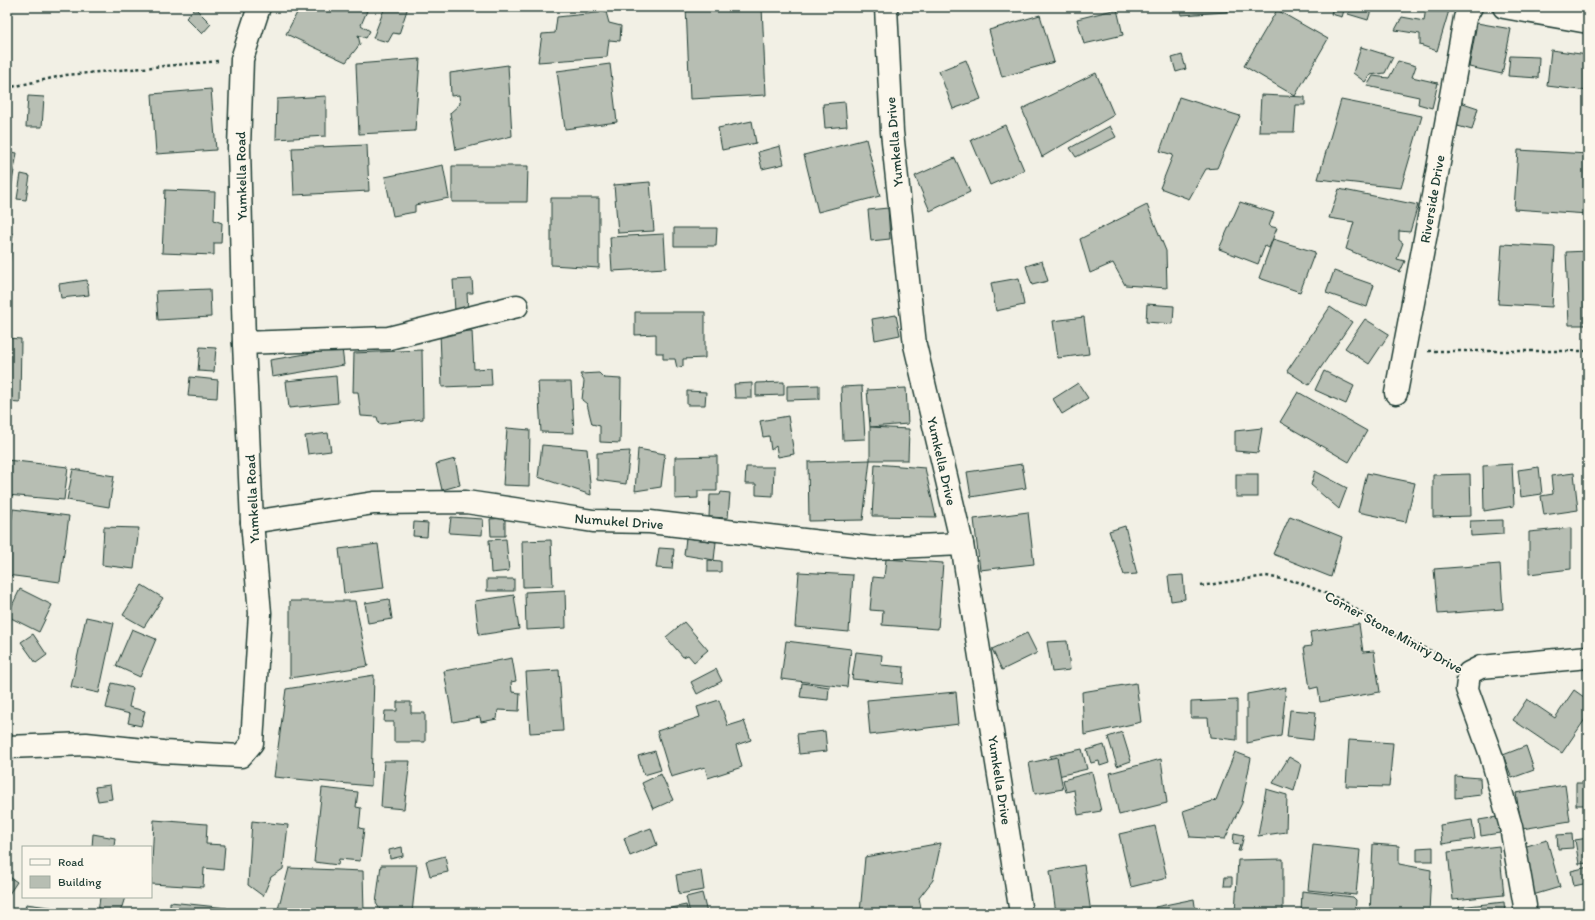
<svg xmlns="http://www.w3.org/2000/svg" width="1595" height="920" font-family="Itim,sans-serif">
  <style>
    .building { fill: #b7beb3; stroke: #1f3d34 }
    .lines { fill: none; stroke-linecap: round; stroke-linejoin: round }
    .minor-casing { stroke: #1f3d34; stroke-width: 25 }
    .path { stroke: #1f3d34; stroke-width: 2.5; stroke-dasharray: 3 3; stroke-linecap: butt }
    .minor { stroke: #fbf7ec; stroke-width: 22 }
    .labels { text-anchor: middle; stroke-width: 3.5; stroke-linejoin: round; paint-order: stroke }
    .street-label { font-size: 14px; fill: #1f3d34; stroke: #fbf7ec }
  </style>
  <rect width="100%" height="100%" fill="#f2f0e5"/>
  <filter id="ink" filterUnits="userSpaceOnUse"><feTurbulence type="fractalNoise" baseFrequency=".025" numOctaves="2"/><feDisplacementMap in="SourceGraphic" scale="8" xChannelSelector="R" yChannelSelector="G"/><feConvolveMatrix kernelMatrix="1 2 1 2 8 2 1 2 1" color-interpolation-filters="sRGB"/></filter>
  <g filter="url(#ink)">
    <g class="building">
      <path d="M300 7H359L367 11 361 25 370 31 366 38 358 35 360 44 346 62 286 34Z"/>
      <path d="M385 7H408L399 34 393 33 388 42 373 38Z"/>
      <path d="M686 7H762L766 95 690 99Z"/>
      <path d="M1180 7H1226L1227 12 1181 15Z"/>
      <path d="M1333 7H1345L1342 17 1331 14Z"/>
      <path d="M1351 7H1372L1368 20 1348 14Z"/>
      <path d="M1426 7H1450L1437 51 1420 45V34L1395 30 1402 17 1424 21Z"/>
      <path d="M195 8 211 24 202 34 186 18Z"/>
      <path d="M1117 9 1123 35 1084 44 1077 19Z"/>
      <path d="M1277 10 1328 39 1295 96 1244 66Z"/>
      <path d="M606 12 609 23 621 26 620 41 609 40 607 57 538 62 542 34 555 33 557 17Z"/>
      <path d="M1040 15 1054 62 1002 77 989 30Z"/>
      <path d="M1477 23 1511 29 1502 74 1469 67Z"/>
      <path d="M1361 47 1393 57 1385 73 1370 75 1365 82 1353 73Z"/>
      <path d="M1551 50 1588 55V91L1547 86Z"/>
      <path d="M1182 55 1186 69 1176 72 1172 58Z"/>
      <path d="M1510 56 1539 57 1538 78 1508 76Z"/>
      <path d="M420 59 415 131 359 134 356 64Z"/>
      <path d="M966 60 981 99 953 109 939 71Z"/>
      <path d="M1398 61 1416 66 1412 77 1438 83 1432 108 1418 104 1419 97 1367 86 1373 76 1389 78Z"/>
      <path d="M610 64 617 122 565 129 557 71Z"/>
      <path d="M508 65 512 136 456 150 450 113 460 104 459 95 451 96 450 73Z"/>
      <path d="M1096 73 1114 115 1042 157 1022 109Z"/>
      <path d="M211 89 216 150 156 154 152 94Z"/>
      <path d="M1261 95 1305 97V105H1296L1294 132H1259Z"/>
      <path d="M28 96 44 97 42 127H26Z"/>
      <path d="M326 96V136L276 139 277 99Z"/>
      <path d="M1179 97 1240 116 1217 168 1206 169 1189 199 1160 188 1173 155 1160 151Z"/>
      <path d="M1341 100 1422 116 1401 188 1318 179Z"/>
      <path d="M845 102 847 126 825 128 823 104Z"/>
      <path d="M1460 102 1478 108 1472 130 1454 125Z"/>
      <path d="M752 121 756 143 722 150 718 128Z"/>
      <path d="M1005 125 1024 170 990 185 971 140Z"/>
      <path d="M1110 126 1116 137 1076 157 1070 148Z"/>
      <path d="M866 139 880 196 818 212 804 155Z"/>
      <path d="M367 145 369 191 294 195 292 148Z"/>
      <path d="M780 146 784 164 762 169 758 152Z"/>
      <path d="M1518 150 1588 154V214L1514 209Z"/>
      <path d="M7 151 17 153 7 211Z"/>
      <path d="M955 158 970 192 930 211 915 176Z"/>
      <path d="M443 165 449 198 415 205V212L393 216 385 177Z"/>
      <path d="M452 166H528L527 202H452Z"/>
      <path d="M21 174 30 176 26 200 17 199Z"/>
      <path d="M650 182 654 231 618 233 614 185Z"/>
      <path d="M1339 189 1418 205 1410 232 1399 231V240L1403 243 1397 259 1405 261 1400 272 1346 249 1354 222 1329 218Z"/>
      <path d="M165 190 215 192 214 220 222 223 221 243H214V255L162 253Z"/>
      <path d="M551 198H599V268L551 265Z"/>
      <path d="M1240 202 1274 213 1269 226 1277 228 1269 248 1265 246 1258 264 1219 249Z"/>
      <path d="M1147 205 1166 251 1167 288 1125 285 1113 263 1090 273 1080 239Z"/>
      <path d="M888 208 890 239 871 241 868 210Z"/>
      <path d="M674 228H717L716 246H674Z"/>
      <path d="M7 233 13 234 7 282Z"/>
      <path d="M664 234 666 268 612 271 610 237Z"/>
      <path d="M1273 239 1315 252 1300 292 1259 278Z"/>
      <path d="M1502 244 1555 247 1552 307 1498 304Z"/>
      <path d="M1588 251V325H1569L1566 252Z"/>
      <path d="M1042 261 1048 281 1032 285 1026 266Z"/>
      <path d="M1334 271 1374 285 1367 307 1326 293Z"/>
      <path d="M1019 278 1024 305 996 311 991 283Z"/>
      <path d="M472 279 473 293H467L468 310 455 311 453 280Z"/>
      <path d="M87 280 89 295 61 298 59 284Z"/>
      <path d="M210 289 211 317 158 320 156 291Z"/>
      <path d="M1147 304 1174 306 1173 324 1146 322Z"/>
      <path d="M1330 307 1352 322 1309 385 1287 371Z"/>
      <path d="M635 312H705V358L683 359V366L677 368 675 359H663V353H656V334L635 335Z"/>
      <path d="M896 315 900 335 875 340 872 319Z"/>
      <path d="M1084 317 1089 354 1058 358 1053 321Z"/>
      <path d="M1365 319 1389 334 1369 364 1345 348Z"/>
      <path d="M472 331 474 369 491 368 492 385 442 387 440 332Z"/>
      <path d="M7 338 21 339 20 403 7 402Z"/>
      <path d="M200 347 216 348 214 372 198 371Z"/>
      <path d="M342 348 344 365 272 377 270 360Z"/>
      <path d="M422 350 423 419 379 424 377 417 361 416 358 392H353L354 353Z"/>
      <path d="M1324 371 1354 386 1346 404 1315 390Z"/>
      <path d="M599 373 604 378 621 379 620 443 600 442V426L592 424 587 404 582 400 584 381 580 374Z"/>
      <path d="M336 376 338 403 289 408 286 381Z"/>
      <path d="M190 377 218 380 217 398 188 396Z"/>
      <path d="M538 382H571L574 433 541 432Z"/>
      <path d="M784 382V395L756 396V383Z"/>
      <path d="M752 383V398H735L734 384Z"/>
      <path d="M1078 383 1088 398 1062 414 1053 399Z"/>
      <path d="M819 385V399L787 400V386Z"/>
      <path d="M862 386 865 439 843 440 841 387Z"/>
      <path d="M906 388 908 424 870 427 867 390Z"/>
      <path d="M687 391 706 392 705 405H687Z"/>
      <path d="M1298 392 1367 431 1349 462 1280 422Z"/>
      <path d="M788 416 794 454 778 457 776 446 771 450 769 436 763 437 760 421Z"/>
      <path d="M870 427 909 429 908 460H870Z"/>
      <path d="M507 428 530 430 529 486 503 485Z"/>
      <path d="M1262 428 1258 453 1235 451V431Z"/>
      <path d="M328 433 331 451 308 454 305 436Z"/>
      <path d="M542 445 587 449 591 495 538 477Z"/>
      <path d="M638 449 665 454 661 487 635 491Z"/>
      <path d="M630 451 626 484 597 480V453Z"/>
      <path d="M717 456V491H698V498L675 499V457Z"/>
      <path d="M455 459 460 485 442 490 436 464Z"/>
      <path d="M7 460 68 467 64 500 7 495Z"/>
      <path d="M870 460 863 520 809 521 808 462Z"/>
      <path d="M875 464 925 468 936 517 872 516Z"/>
      <path d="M1022 464 1026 488 971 497 967 472Z"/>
      <path d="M1512 464 1514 506 1484 511 1483 466Z"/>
      <path d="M746 467H774L773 496 756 495V484H745Z"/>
      <path d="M1539 467 1542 494 1521 497 1518 470Z"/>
      <path d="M73 469 114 476 109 507 67 500Z"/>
      <path d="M1315 471 1347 488 1339 509 1311 485Z"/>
      <path d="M1367 473 1415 483 1406 522 1358 512Z"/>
      <path d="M1574 473 1578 510 1544 515 1541 496 1553 494 1551 476Z"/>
      <rect x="1236" y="474" width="22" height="23"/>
      <path d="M1470 474 1471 516 1433 517V475Z"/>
      <path d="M721 492 730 493 728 518 709 517 710 495H720Z"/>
      <path d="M13 509 69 516 60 582 7 575V553Z"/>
      <path d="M1028 512 1034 564 980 570 974 519Z"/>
      <path d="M1290 516 1342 537 1331 577 1273 554Z"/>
      <path d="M451 517 483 519 482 535 449 533Z"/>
      <path d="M505 518V536H491L490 519Z"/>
      <path d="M1503 520V534L1471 536 1470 521Z"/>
      <path d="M414 522 428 523 427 537 413 536Z"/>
      <path d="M1125 526 1137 574 1124 575 1109 531Z"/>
      <path d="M104 527 139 528 134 569 102 565Z"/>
      <path d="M1571 528V569L1529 574V532Z"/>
      <path d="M686 538 716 542 714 560 684 555Z"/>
      <path d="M506 539 509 571 491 573 489 540Z"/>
      <path d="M551 540 553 586 523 587 522 541Z"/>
      <path d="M378 544 384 588 344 593 339 549Z"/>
      <path d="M659 548 674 549 672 569 656 568Z"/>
      <path d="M886 559 943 563 938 629 882 625 883 611 870 610 873 577 884 578Z"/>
      <path d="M708 560 721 561V572H708Z"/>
      <path d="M1500 564 1503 609 1438 614 1434 569Z"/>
      <path d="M799 572 853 575 849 632 795 627Z"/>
      <path d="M1183 575 1185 599 1171 601 1168 576Z"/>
      <rect x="487" y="579" width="27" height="12"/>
      <path d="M142 585 163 598 144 627 123 615Z"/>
      <path d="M20 589 52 605 39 632 7 616Z"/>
      <path d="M565 590 566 628 526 630 525 592Z"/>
      <path d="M514 595 519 629 479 635 475 601Z"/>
      <path d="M389 599 392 619 368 623 365 603Z"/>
      <path d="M290 601H355L368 666 290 678Z"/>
      <path d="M86 617 114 623 99 693 71 687Z"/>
      <path d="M684 622 708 650 694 662 688 655 683 657 666 637Z"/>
      <path d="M1359 624 1363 652 1374 651 1380 692 1320 702 1318 687 1310 689 1304 647 1312 646 1310 632Z"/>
      <path d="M132 629 156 639 140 677 116 666Z"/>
      <path d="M1027 633 1037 653 1002 670 992 649Z"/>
      <path d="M33 634 47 655 36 663 21 642Z"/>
      <path d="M786 641 851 649 847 687 781 679Z"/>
      <path d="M1067 641 1070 670 1052 672 1047 642Z"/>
      <path d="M856 652 882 655 881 665 904 667 903 684 852 679Z"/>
      <path d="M512 658 516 681 511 682 512 692 520 693 519 711 498 710 497 719 481 722 480 717 453 722 444 671Z"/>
      <path d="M716 669 722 681 697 694 691 682Z"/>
      <path d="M559 670 563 731 530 733 526 672Z"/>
      <path d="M374 675 371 786 274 777 286 689Z"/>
      <path d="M112 683 133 688 129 707 145 711 141 726 128 723 130 714 106 708Z"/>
      <path d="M802 683 829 687 828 700 800 697Z"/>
      <path d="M1136 683 1141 722 1084 735 1082 692Z"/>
      <path d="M1286 687 1281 736 1247 743V694Z"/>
      <path d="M1574 690 1588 700V715L1562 753 1513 720 1527 699 1555 718Z"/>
      <path d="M956 692 959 724 870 735 867 700Z"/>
      <path d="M719 700 728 726 744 721 751 740 736 745 742 767 708 778 705 767 671 777 657 731 700 717 697 707Z"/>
      <path d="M1237 700V740L1210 737 1208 718H1191V702Z"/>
      <path d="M397 702H411V713H425V742H394V722H384L385 711H397Z"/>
      <path d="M1290 710 1316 712 1313 740 1287 737Z"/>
      <path d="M825 731 827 751 799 754 797 734Z"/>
      <path d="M1122 732 1131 761 1117 766 1108 737Z"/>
      <path d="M1349 740 1393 743 1389 787 1346 786Z"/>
      <path d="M1104 745 1109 763 1100 766 1099 761 1091 763 1087 750Z"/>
      <path d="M1526 746 1534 770 1512 778 1503 755Z"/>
      <path d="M1082 749 1087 769 1054 777 1050 756Z"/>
      <path d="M655 751 661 770 644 775 638 756Z"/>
      <path d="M1235 752 1251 758 1242 803 1225 839 1190 837 1183 811 1216 800Z"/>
      <path d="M1057 757 1063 789 1035 794 1029 763Z"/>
      <path d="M1289 757 1301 764 1294 791 1273 783Z"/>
      <path d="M1161 759 1167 803 1119 815 1110 773Z"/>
      <path d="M384 761H410L404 809 381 807Z"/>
      <path d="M1092 772 1101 811 1078 815 1074 790 1066 792 1063 780Z"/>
      <path d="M661 774 673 800 653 809 642 783Z"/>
      <path d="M1455 776 1480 778 1481 795 1455 798Z"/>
      <rect x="1576" y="783" width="12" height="22"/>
      <path d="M110 785 112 799 98 801 95 787Z"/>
      <path d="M1565 785 1570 821 1522 829 1516 793Z"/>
      <path d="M322 788 358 792 356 807 361 808 359 828 364 829 360 861 339 859 338 865 314 862Z"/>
      <path d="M1266 789 1287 795 1286 832 1258 836Z"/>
      <path d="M1497 817 1500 833 1481 836 1479 820Z"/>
      <path d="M154 820 207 824 206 844 225 845 223 870 204 868 203 887 151 884Z"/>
      <path d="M1472 820 1475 839 1442 844 1440 825Z"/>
      <path d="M252 821 288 825 283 869 271 877 263 896 248 885Z"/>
      <path d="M1155 826 1167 878 1131 887 1119 834Z"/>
      <path d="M651 828 657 845 630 856 624 838Z"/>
      <path d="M1234 833 1244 835 1240 851H1238L1240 845 1233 844Z"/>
      <path d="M93 834 115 838 114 847H92Z"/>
      <path d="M1572 834 1573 848 1558 849 1557 835Z"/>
      <path d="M1588 838V863L1579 864 1575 840Z"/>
      <path d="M1547 840 1560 887 1533 895 1520 848Z"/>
      <path d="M941 843 933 880 919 898 922 913H860L865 857Z"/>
      <path d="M1373 844 1399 846V864L1431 870 1429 913H1370Z"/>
      <path d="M1313 845 1360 850 1356 895 1308 890Z"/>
      <path d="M1499 846 1504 895 1453 900 1448 852Z"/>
      <path d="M402 847 403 856 390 859 389 850Z"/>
      <path d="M1433 847V861H1417V848Z"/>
      <path d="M445 856 448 872 430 876 426 861Z"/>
      <path d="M1283 859V913H1235L1238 860Z"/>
      <path d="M381 865H417L412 913H382L376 903Z"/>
      <path d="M1084 865 1091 913H1056L1050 871Z"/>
      <path d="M1588 867V883L1574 886 1571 871Z"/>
      <path d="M289 868 363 871 364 913H277Z"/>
      <path d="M701 870 704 890 679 894 676 875Z"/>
      <path d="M7 875 17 882 7 897Z"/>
      <path d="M1225 877H1232V886H1224Z"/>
      <path d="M1302 891 1353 897 1356 900 1355 913H1301Z"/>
      <path d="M702 893 707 913H690L686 897Z"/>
      <path d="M100 897H125L120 913H98Z"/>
      <path d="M1194 899 1196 913H1156L1155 907Z"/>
      <path d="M170 902 227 908V913H170Z"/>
      <path d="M1504 902 1505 913H1460L1459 907Z"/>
      <path d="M26 904 64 909 78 911 77 913H24Z"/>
      <path d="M686 905 688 913H658L657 911Z"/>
    </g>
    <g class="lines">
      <defs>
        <g id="minor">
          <path d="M886 7 892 132 915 345 962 544 1021 913"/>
          <path d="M1504 7 1588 22"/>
          <path d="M244 343 389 338 517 306"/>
          <path d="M1396 393 1433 196 1465 18 1471 7"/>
          <path d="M252 522 374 503 466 502 548 514 593 521 650 522 873 548 962 544"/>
          <path d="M7 747 86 744 163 752 241 756 252 743 260 613 252 522 244 343 239 148 242 59 259 7"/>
          <path d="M1525 906 1511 827 1491 755 1467 689 1469 673 1481 667 1588 657"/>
        </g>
      </defs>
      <use href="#minor" class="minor-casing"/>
      <g class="path">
        <path d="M7 88 66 75 219 61"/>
        <path d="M1428 351H1588"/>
        <path d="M1201 586 1266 576 1298 582 1342 600 1396 636 1436 653 1449 662"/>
      </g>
      <use href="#minor" class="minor"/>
    </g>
  </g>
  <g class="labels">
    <g class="street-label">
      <text transform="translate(894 142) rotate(-95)" y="5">Yumkella Drive</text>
      <text transform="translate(241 176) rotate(-91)" y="5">Yumkella Road</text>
      <text transform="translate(1432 199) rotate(-80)" y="5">Riverside Drive</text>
      <text transform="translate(942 461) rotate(77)" y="5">Yumkella Drive</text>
      <text transform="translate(252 499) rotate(-93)" y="5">Yumkella Road</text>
      <text transform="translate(619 521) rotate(4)" y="5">Numukel Drive</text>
      <text transform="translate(1394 632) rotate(29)" y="5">Corner Stone Miniry Drive</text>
      <text transform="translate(1000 780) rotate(81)" y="5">Yumkella Drive</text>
    </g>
  </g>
  <rect width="1595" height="920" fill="none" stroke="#fbf7ec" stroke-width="24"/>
  <rect x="12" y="12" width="1571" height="896" fill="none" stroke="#1f3d34" stroke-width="1.5" filter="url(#ink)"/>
  <rect x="22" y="846" width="130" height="52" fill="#fbf7ec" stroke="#a3ada2"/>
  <rect x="30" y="859" width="20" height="6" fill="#fbf7ec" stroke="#a3ada2"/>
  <text x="58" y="866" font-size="12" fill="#1f3d34">Road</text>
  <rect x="30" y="876" width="20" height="12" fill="#b7beb3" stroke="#a3ada2"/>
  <text x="58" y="886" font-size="12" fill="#1f3d34">Building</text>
</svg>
